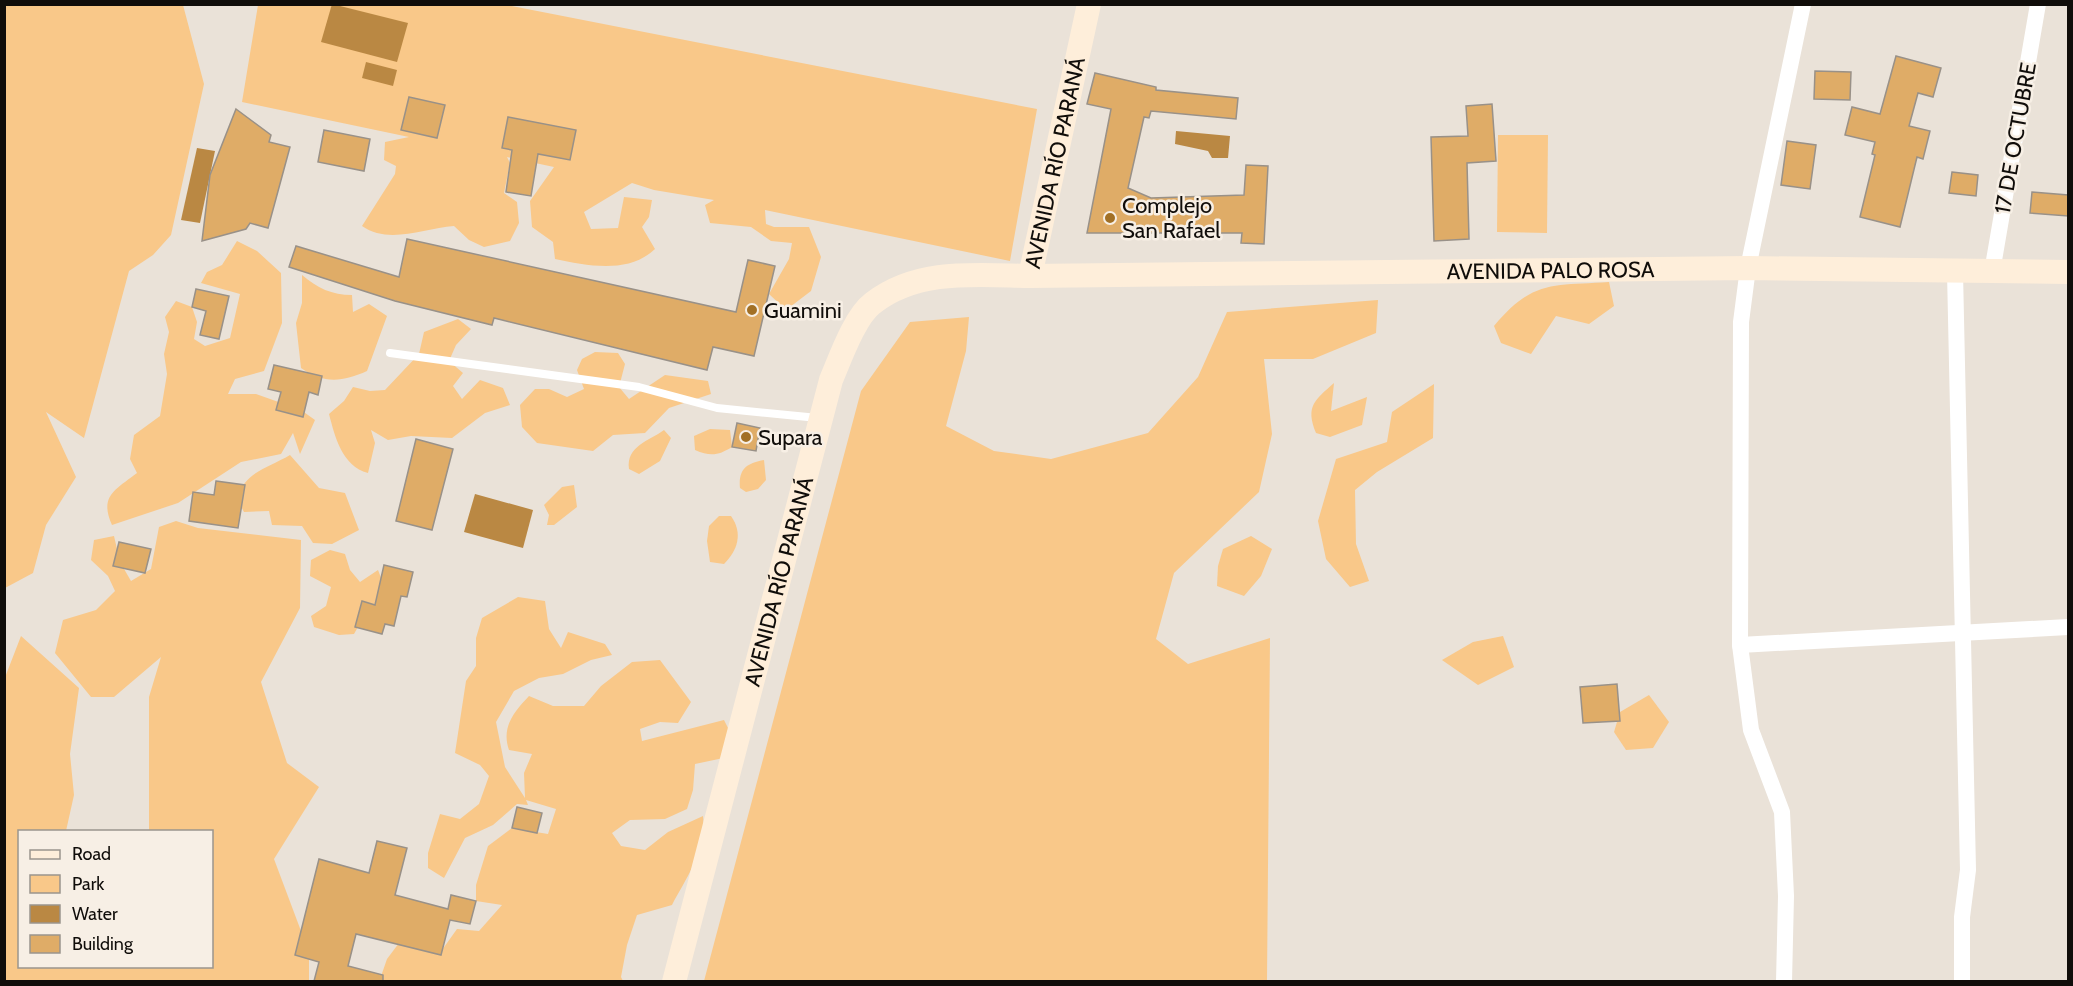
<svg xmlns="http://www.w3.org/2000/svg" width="2073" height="986" font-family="Cabin,sans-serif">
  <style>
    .green { fill: #f9c889 }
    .water { fill: #ba8843 }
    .building { fill: #dfac67; stroke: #999188; stroke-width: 1.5 }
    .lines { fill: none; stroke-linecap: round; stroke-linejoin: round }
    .service { stroke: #fff; stroke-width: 8 }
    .minor { stroke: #fff; stroke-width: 16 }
    .secondary { stroke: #feeeda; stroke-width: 24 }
    .poi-dot { fill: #a27025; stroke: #f7efe5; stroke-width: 2 }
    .labels { text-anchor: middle; stroke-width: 5; stroke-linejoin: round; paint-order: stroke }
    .street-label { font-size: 22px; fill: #100d0a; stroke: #f7efe5 }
    .poi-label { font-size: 22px; fill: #100d0a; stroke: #f7efe5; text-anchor: start }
  </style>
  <rect width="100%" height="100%" fill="#eae2d8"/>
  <g class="green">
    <path d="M5 4 183 5 204 84 171 235 153 255 129 271 84 438 46 412 76 477 46 525 33 573 5 588Z"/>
    <path d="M501 4 1037 109 1010 261 765 210 766 224 774 227H809L821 257 811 291 786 310 769 294 789 259 792 243 771 241 751 227 710 223 705 205 714 200 654 190 632 183 584 212 591 229 618 228 624 197 652 200 649 217 642 227 655 249C629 274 588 266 555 259L553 242 532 227 530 201 554 167 507 157 510 163 504 193 517 202 519 223 510 241 484 247 469 240 454 226C424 228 389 245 362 226L395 174 396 166 384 160 385 142 409 137 242 102 258 5Z"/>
    <path d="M1498 135H1548L1547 233 1497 232Z"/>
    <path d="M237 241 257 251 281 273 282 323 264 371 235 379 228 394H256L301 410 315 420 300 454 293 433 281 454 241 462 178 503 112 525C99 496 115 490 137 473L130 459 134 435 160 416 167 374 164 354 169 332 165 317 176 301 192 307 197 322 194 339 205 346 230 338 240 294 201 283 207 272 222 265Z"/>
    <path d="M302 275C317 288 332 295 352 295L353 312 369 304 387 316 367 371C343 382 323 384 301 368L296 323 302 303Z"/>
    <path d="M1609 282 1614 306 1589 324 1556 316 1531 354 1501 343 1494 326C1533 279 1554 286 1609 282Z"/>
    <path d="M1378 300 1376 333 1313 359H1264L1272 434 1259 492 1174 573 1156 639 1188 664 1270 638 1267 981H704L861 391 910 322 969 317 966 351 946 426 994 451 1051 459 1148 433 1198 377 1227 312Z"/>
    <path d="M458 319 471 329 456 345 449 361 463 373 453 386 462 399 480 380 503 388 510 405 485 413 452 438 411 436 388 440 371 430 375 443 368 473C342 466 335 437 329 414L344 401 353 387 370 391 385 390 419 354 424 332Z"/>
    <path d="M595 352 618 353 625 364 619 387 629 399 665 375 708 381 711 394 669 408 645 433 613 435 593 451 537 443 522 427 520 405 535 389H549L567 397 584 389 577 370 582 359Z"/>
    <path d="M1334 383 1331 411 1367 397 1362 425 1330 437 1316 433C1305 406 1315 400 1334 383Z"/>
    <path d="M1434 384 1433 438 1377 472 1355 490 1356 544 1369 581 1350 587 1326 559 1318 521 1336 459 1387 442 1392 412Z"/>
    <path d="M710 429 730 430 732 447C719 455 711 457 695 450L694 436Z"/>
    <path d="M664 430 671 438 660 461 639 474 629 469C626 446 649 441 664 430Z"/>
    <path d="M290 455 319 488 345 493 359 530 332 544 313 543 302 526 272 525 269 511 244 512 237 499C244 472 268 468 290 455Z"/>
    <path d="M764 460 766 480 758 489 746 492 740 488C738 470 746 463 764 460Z"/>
    <path d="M574 485 577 507 554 525H547L549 515 544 505 562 487Z"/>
    <path d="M719 516H731C743 533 738 550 724 564L710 562 707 541 709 526Z"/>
    <path d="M176 521 198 528 301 540 300 608 261 682 287 763 319 787 274 859 301 931 295 955 309 959V981H5L4 680 21 636 79 688 70 754 74 795 66 831 20 832V966H212V832L149 831V697L161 657 114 697H91L55 653 63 620 96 610 115 591 108 576 91 560 94 540 114 536 120 562 131 581 151 569 159 527Z"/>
    <path d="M1251 536 1272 549 1261 576 1244 596 1217 586 1218 566 1223 549Z"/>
    <path d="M330 550 345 554 350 570 360 582 378 570 387 593 363 618 354 634 339 635 314 627 311 616 326 606 331 587 310 576 311 560Z"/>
    <path d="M518 597 545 601 549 629 561 648 568 632 605 644 612 655 591 660 563 674 539 678 514 691 496 722 505 767 525 798 524 773 532 754 509 750C501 727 514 712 529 696L553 706H584L601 686 632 662 660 660 691 702 678 723 660 722 640 729 642 741 724 720 736 744 733 756 695 764 693 790 687 809 665 819 630 820 612 833 621 846 645 850 668 832 703 816C707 849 687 877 672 905L637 915 627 945 621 977 623 981 379 982 387 959 402 939 442 950 457 929 479 931 502 905 476 901V885L488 846 512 828 548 834 556 809 526 800 528 805 517 804 493 825 465 838 444 878 428 868V853L440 814 460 819 479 804 489 776 480 765 455 753 466 681 476 666V638L482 618Z"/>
    <path d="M1503 636 1514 667 1478 685 1442 660 1473 642Z"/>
    <path d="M1649 695 1669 722 1653 748 1626 750 1614 732 1620 712Z"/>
  </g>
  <g class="water">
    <path d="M332 4 408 23 397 62 321 42Z"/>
    <path d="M366 62 397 70 393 86 362 78Z"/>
    <path d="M1176 131 1230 136 1228 158H1212L1208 151 1175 144Z"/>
    <path d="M197 148 215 151 200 223 181 220Z"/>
    <path d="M475 494 533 510 523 548 464 532Z"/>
  </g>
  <g class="building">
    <path d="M1896 56 1941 68 1933 97 1918 93 1909 126 1930 131 1923 159 1917 157 1900 227 1860 217 1875 155 1872 154 1875 142 1845 135 1852 107 1880 114Z"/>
    <path d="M1815 71 1851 72 1850 100 1814 99Z"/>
    <path d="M1095 73 1156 87V90L1238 98 1236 119 1151 111 1149 118 1144 117 1128 188 1151 198 1244 195 1246 165 1268 166 1264 244 1241 243 1242 233H1087L1111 109 1087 104Z"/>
    <path d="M409 97 445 105 437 138 401 130Z"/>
    <path d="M1492 104 1496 161 1467 163 1469 239 1434 241 1431 137 1468 136 1466 106Z"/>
    <path d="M236 109 271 135 269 142 290 147 268 228 250 223 246 229 202 241 210 175Z"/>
    <path d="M508 117 576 130 570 160 538 154 531 196 506 192 512 150 502 148Z"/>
    <path d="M324 130 370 139 364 171 318 162Z"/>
    <path d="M1787 141 1816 145 1810 189 1781 185Z"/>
    <path d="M1952 172 1978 175 1976 196 1949 193Z"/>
    <path d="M2032 192 2068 195V216L2030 213Z"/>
    <path d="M407 239 736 312 748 260 775 266 754 356 713 347 707 370 494 318 492 325 395 301 289 267 296 246 399 277Z"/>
    <path d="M196 289 229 296 219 339 200 335 206 311 192 307Z"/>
    <path d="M274 365 322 376 318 395 309 392 303 417 276 410 281 392 268 389Z"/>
    <path d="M737 423 760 428 756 451 732 447Z"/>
    <path d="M416 439 453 449 432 530 396 521Z"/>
    <path d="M216 481 245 485 238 528 189 521 193 492 214 495Z"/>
    <path d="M119 542 151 549 145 573 113 566Z"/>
    <path d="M384 565 413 572 407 597 401 596 394 626 385 624 382 634 355 627 362 601 375 605Z"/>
    <path d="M1617 684 1620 721 1583 723 1580 687Z"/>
    <path d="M517 807 542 813 537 833 512 828Z"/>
    <path d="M377 841 407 848 395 895 448 909 451 895 476 901 470 924 450 920 441 955 356 934 348 966 383 975V981H314L319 962 295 955 319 859 369 873Z"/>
  </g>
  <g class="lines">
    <path class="service" d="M390 353 639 387 717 408 818 418"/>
    <g class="minor">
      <path d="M1955 272 1968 870 1962 917V982"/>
      <path d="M1992 272 2038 4"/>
      <path d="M1740 645 2068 627"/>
      <path d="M1784 982 1786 896 1782 812 1751 730 1740 645 1741 322 1748 268 1803 4"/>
    </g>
    <g class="secondary">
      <path id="s1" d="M1030 276 1089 4"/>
      <path id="s2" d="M674 982 831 380C840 359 855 316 873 303 918 268 977 275 1030 276L1748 268 2068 272"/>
    </g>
  </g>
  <g class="poi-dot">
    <circle cx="1110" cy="218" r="6"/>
    <circle cx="752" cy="310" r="6"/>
    <circle cx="746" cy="437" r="6"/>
  </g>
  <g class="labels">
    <g class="street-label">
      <text transform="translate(2015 138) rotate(-80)" y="8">17 DE OCTUBRE</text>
      <text dy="8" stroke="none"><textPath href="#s1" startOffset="116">AVENIDA RÍO PARANÁ</textPath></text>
      <text dy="8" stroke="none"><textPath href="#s2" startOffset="1394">AVENIDA PALO ROSA</textPath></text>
      <text dy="8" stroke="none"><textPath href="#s2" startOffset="414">AVENIDA RÍO PARANÁ</textPath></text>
    </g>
    <g class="poi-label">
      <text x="1122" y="213">Complejo<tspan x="1122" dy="25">San Rafael</tspan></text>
      <text x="764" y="318">Guamini</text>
      <text x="758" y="445">Supara</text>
    </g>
  </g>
  <rect width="2073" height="986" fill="none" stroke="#100d0a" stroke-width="12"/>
  <rect x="18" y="830" width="195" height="138" fill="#f7efe5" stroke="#9b958d" stroke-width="1.5"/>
  <rect x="30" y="850" width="30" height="9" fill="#feeeda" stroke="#9b958d" stroke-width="1.5"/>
  <text x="72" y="860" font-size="18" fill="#100d0a">Road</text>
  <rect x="30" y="875" width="30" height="18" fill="#f9c889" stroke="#9b958d" stroke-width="1.5"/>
  <text x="72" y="890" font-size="18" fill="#100d0a">Park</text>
  <rect x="30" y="905" width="30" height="18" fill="#ba8843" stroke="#9b958d" stroke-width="1.5"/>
  <text x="72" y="920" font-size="18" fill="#100d0a">Water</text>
  <rect x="30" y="935" width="30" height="18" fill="#dfac67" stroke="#9b958d" stroke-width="1.5"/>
  <text x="72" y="950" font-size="18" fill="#100d0a">Building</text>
</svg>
